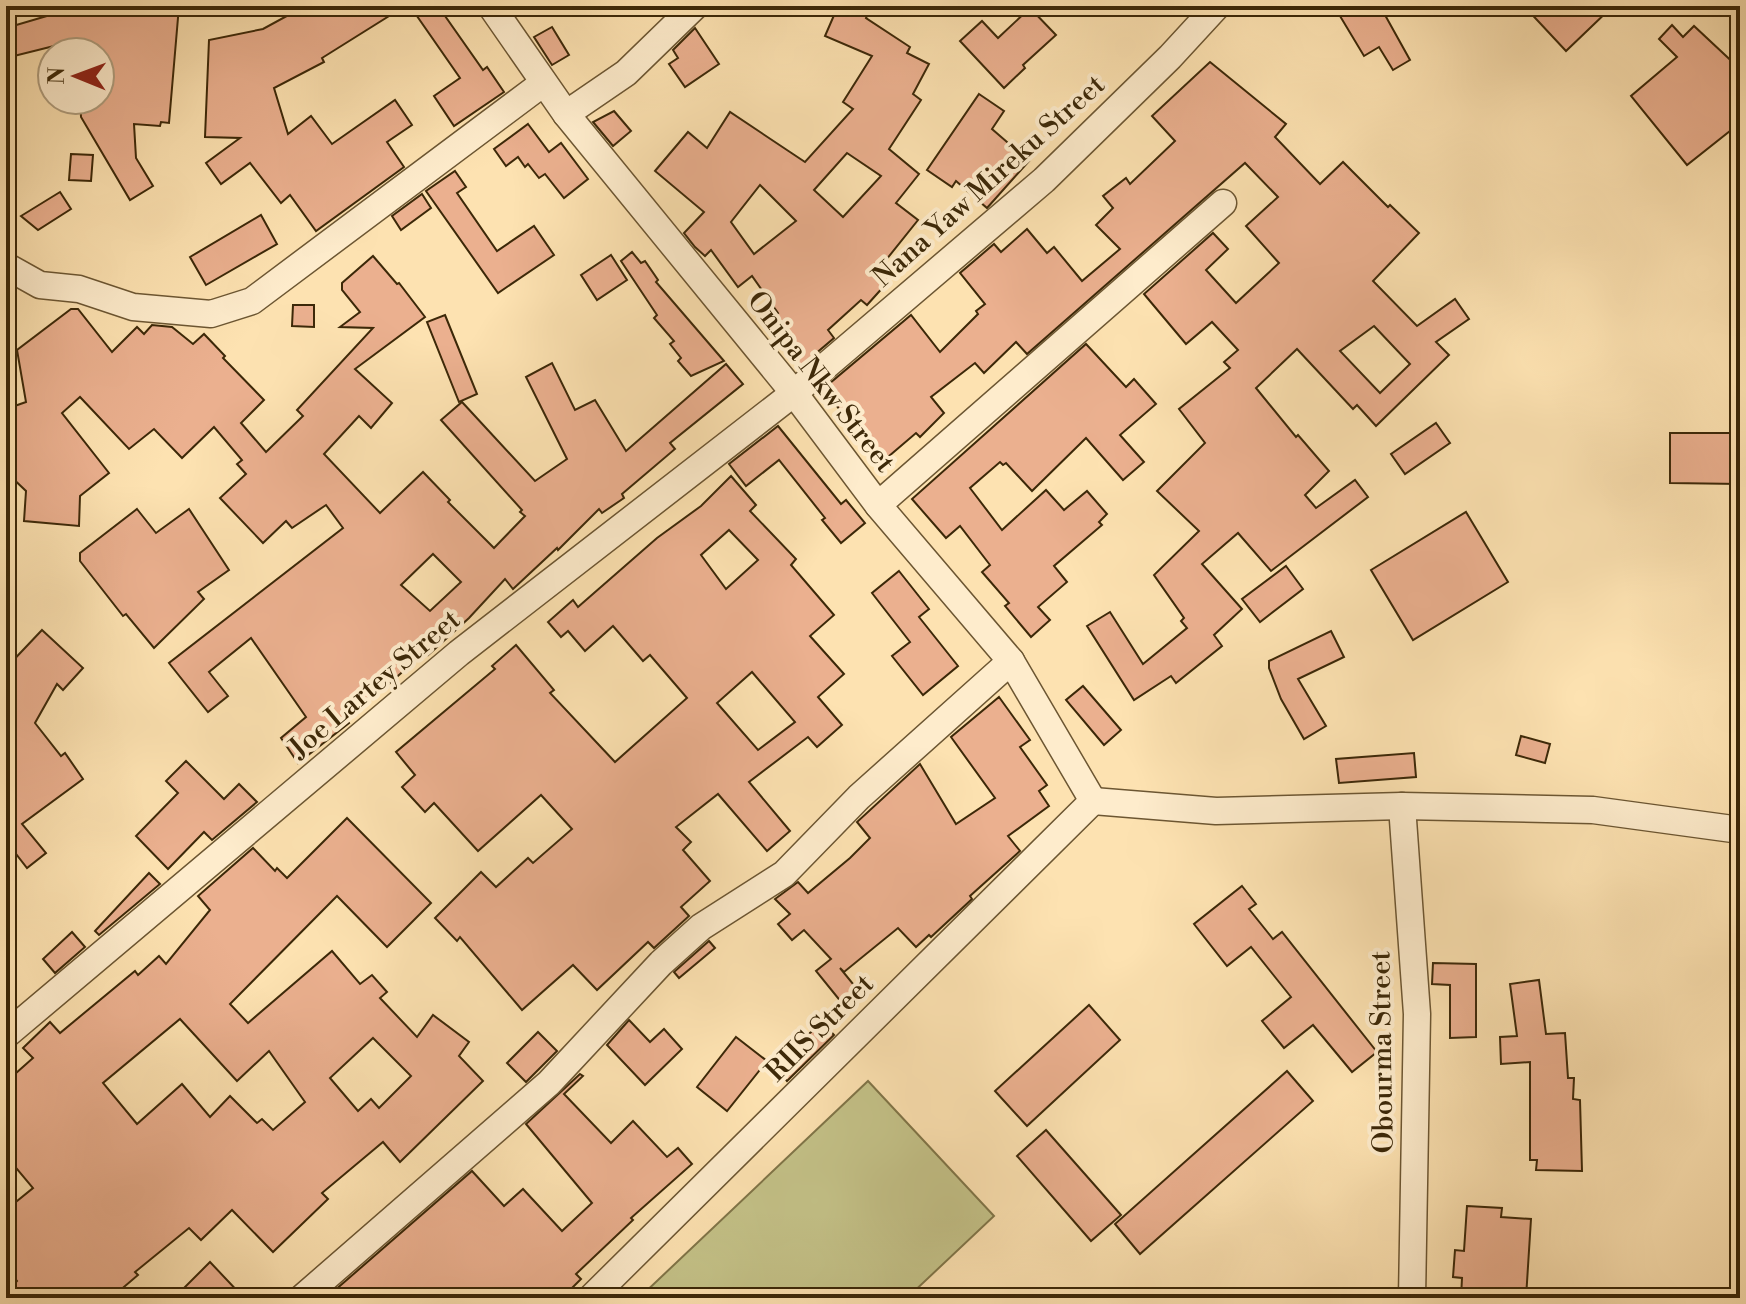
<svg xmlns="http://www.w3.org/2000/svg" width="1746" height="1304" font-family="'Libre Bodoni',serif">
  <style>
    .green { fill: #c4c288; stroke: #807548; stroke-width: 2 }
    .building { fill: #ebb08f; stroke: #3c2808; stroke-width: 2; fill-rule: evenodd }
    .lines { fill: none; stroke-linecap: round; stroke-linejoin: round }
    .minor-casing { stroke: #6c5632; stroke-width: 29 }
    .minor { stroke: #feeccc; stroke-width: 26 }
    .labels { text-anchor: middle; stroke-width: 8; stroke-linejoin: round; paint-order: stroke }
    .street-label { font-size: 28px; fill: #3c2808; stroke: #feeccc }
  </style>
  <rect width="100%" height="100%" fill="#fde2b1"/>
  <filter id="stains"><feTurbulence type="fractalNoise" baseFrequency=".0025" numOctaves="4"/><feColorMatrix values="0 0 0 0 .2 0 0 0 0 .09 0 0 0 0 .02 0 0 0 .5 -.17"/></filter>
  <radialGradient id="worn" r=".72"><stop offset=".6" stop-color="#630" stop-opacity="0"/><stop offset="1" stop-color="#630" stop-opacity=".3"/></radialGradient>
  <path class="green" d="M868 1081 994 1216 907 1298H639Z"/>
  <g class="building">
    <path d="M85 6H179L169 123 161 122 160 126 134 124 136 158 153 186 130 200 81 117 80 100H100V52H55L54 46 6 58V28L57 13 86 9Z"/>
    <path d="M305 6H405L322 58 324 62 274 88 288 134 311 116 332 144 395 100 412 125 387 142 404 167 316 231 290 195 281 203 250 163 221 184 206 163 240 138 205 137 209 40 263 29Z"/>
    <path d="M410 6H438L483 70 487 67 504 92 454 126 434 96 460 78Z"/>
    <path d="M838 6H871L866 18 910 47 907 53 929 64 913 94 921 100 889 149 919 174 896 203 918 220 882 265 894 275 867 305 861 300 828 330 834 338 801 366 764 325 778 313 752 276 738 287 711 250 705 256 695 247 684 233 704 212 655 171 688 132 707 148 730 112 805 162 853 109 843 102 872 56 825 36ZM847 153 881 176 843 217 814 190ZM760 185 796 221 754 254 731 222Z"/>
    <path d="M1334 6H1380L1410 60 1393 70 1379 47 1364 56Z"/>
    <path d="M1524 6H1613L1566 51Z"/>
    <path d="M1030 8 1056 35 1023 65 1025 68 1004 88 960 41 982 21 998 38Z"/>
    <path d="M1672 25 1683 37 1694 26 1740 69V123L1687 165 1631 96 1677 57 1659 39Z"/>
    <path d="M552 27 569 55 552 65 534 37Z"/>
    <path d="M695 28 719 64 685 87 669 64 678 58 673 50Z"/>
    <path d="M1210 62 1286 124 1275 137 1320 184 1343 162 1388 207 1390 205 1419 233 1373 281 1417 326 1455 299 1469 319 1436 342 1449 355 1376 426 1357 405 1353 409 1297 349 1256 388 1296 437 1298 435 1329 471 1305 495 1316 508 1355 480 1368 497 1271 571 1238 533 1202 564 1242 609 1214 635 1222 646 1176 683 1171 676 1134 700 1087 626 1110 612 1143 664 1187 628 1181 621 1184 618 1154 575 1199 531 1157 491 1205 443 1179 409 1230 368 1224 362 1238 350 1212 322 1186 344 1144 294 1213 233 1228 249 1206 270 1236 303 1279 263 1246 226 1278 197 1245 163 1027 354 1016 342 984 373 975 363 931 397 944 413 920 437 916 433 882 462 823 389 911 315 940 352 978 314 976 311 985 304 960 273 994 244 1001 252 1027 229 1047 253 1054 247 1082 281 1120 249 1096 225 1113 208 1103 196 1126 178 1130 184 1175 141 1152 116ZM1374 326 1410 364 1380 393 1340 351Z"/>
    <path d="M979 94 1004 111 992 129 1029 161 987 208 956 181 952 187 927 170Z"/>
    <path d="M614 111 631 131 613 146 593 122Z"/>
    <path d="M528 124 549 152 561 143 588 179 564 198 545 174 539 178 528 164 525 167 518 157 506 166 494 149Z"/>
    <path d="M71 154 93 155 91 181 69 180Z"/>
    <path d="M455 171 466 187 457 193 497 251 534 226 554 255 498 293 426 191Z"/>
    <path d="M60 192 71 209 38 230 21 216Z"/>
    <path d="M422 194 431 208 401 230 392 216Z"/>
    <path d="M261 215 277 244 206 285 190 257Z"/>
    <path d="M632 252 641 263 645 261 658 280 656 282 724 361 691 376 678 361 681 358 670 344 674 341 654 318 657 315 621 261Z"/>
    <path d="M611 255 627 280 597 300 581 275Z"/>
    <path d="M373 256 397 284 399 283 425 317 355 369 392 403 371 428 359 416 324 454 380 513 423 472 450 500 448 502 494 548 525 516 520 512 522 510 441 420 462 402 535 481 567 459 526 377 552 363 575 410 595 400 626 451 726 364 743 384 670 443 675 449 622 494 624 498 602 513 599 509 558 550 557 548 513 589 505 579 469 618 428 655 425 652 374 697 372 694 345 717 349 723 298 763 281 738 306 717 251 638 209 672 228 696 208 712 169 663 343 528 326 505 292 528 286 521 263 543 220 498 246 474 237 464 242 460 214 427 182 458 154 429 129 449 80 397 62 413 109 473 80 496 79 526 24 521 26 491 6 472V409L26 402 17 350 71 309H78L112 352 137 327 144 334 152 325 172 327 193 344 204 334 225 356 223 358 264 400 241 423 266 452 303 416 297 410 373 328 340 327 360 312 342 290V283ZM433 554 461 582 430 611 401 585Z"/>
    <path d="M293 305H314V327L292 326Z"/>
    <path d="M445 315 477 394 459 402 427 322Z"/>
    <path d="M1086 344 1126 387 1134 379 1156 404 1120 435 1144 462 1123 480 1086 438 1032 491 1006 463 1003 465 1000 462 970 488 1002 530 1046 490 1064 510 1087 491 1107 514 1099 522 1102 525 1054 566 1067 582 1038 607 1050 620 1031 637 1005 606 1009 603 982 572 990 565 960 526 946 538 912 499Z"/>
    <path d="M1436 423 1450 443 1405 474 1391 454Z"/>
    <path d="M778 426 841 504 846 500 865 523 841 543 822 520 825 518 779 460 746 486 729 464Z"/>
    <path d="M1670 433H1740V484L1670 483Z"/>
    <path d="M731 476 756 505 750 511 796 559 791 565 834 615 810 636 844 674 818 697 842 725 817 747 808 737 749 782 790 831 767 851 718 794 676 827 691 842 683 850 710 881 681 907 689 916 654 948 648 942 597 990 573 965 522 1010 460 937 457 941 435 918 481 872 496 887 528 858 533 863 572 829 541 795 478 851 434 803 425 812 402 787 415 775 396 752 495 669 492 666 516 645 554 690 550 693 615 762 687 698 650 655 643 661 613 626 585 651 568 631 561 637 548 622 573 600 578 607 657 538 701 506ZM729 530 758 560 726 589 701 555ZM752 672 795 722 758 750 717 703Z"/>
    <path d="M137 509 156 533 189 509 229 570 198 592 204 599 154 648 126 614 123 616 80 561V553Z"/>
    <path d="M1466 512 1508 582 1413 640 1371 570Z"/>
    <path d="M1286 566 1303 589 1260 622 1242 599Z"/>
    <path d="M899 571 929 609 919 617 958 666 923 695 892 656 910 642 872 593Z"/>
    <path d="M42 630 83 668 63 690 57 684 35 723 61 756 65 753 83 779 22 824 46 853 27 868 6 841V668Z"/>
    <path d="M1331 631 1344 657 1298 679 1326 726 1304 739 1281 699 1269 668V661Z"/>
    <path d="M1083 686 1121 730 1104 745 1066 700Z"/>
    <path d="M999 697 1030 740 1020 747 1047 785 1039 791 1049 806 1008 836 1020 851 970 896 972 899 931 937 929 935 916 947 898 928 844 972 840 968 858 990 842 1003 816 971 831 959 804 930 792 940 778 924 790 914 775 899 798 882 808 893 850 858 870 838 857 822 920 764 956 824 995 798 951 737Z"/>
    <path d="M1521 736 1550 744 1545 763 1516 755Z"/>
    <path d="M1414 753 1416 777 1339 783 1336 759Z"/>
    <path d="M186 761 224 799 239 784 257 802 212 840 204 832 168 869 136 836 178 793 166 781Z"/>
    <path d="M347 818 431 903 387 947 337 896 230 1004 248 1023 332 951 360 984 372 975 387 992 380 998 417 1037 433 1015 469 1042 459 1056 483 1081 400 1162 383 1142 371 1152 322 1193 328 1199 273 1252 232 1210 201 1240 189 1228 135 1272 138 1275 111 1298H6V1294L17 1281 6 1267V1210L33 1188 6 1156V1082L33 1058 23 1048 50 1022 60 1033 135 971 138 975 159 956 166 964 210 910 198 896 253 848 275 871 277 868 287 878ZM180 1019 237 1081 269 1051 305 1102 273 1130 262 1119 257 1123 230 1096 210 1117 182 1084 137 1124 103 1083ZM373 1038 411 1076 379 1108 371 1099 358 1111 330 1078Z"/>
    <path d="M149 873 160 884 99 935 95 931Z"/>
    <path d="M1242 886 1256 904 1249 909 1273 939 1282 932 1377 1052 1352 1072 1313 1025 1284 1048 1262 1021 1291 997 1251 947 1227 966 1194 924Z"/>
    <path d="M72 932 85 947 55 973 43 959Z"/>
    <path d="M709 941 715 948 679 978 674 972Z"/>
    <path d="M1433 963 1476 964V1037L1450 1038V985L1432 984Z"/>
    <path d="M1539 980 1546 1034 1565 1033 1568 1078H1574L1573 1099 1580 1100 1582 1171 1536 1170 1537 1160H1530V1062L1501 1064 1500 1037 1517 1036 1510 984Z"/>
    <path d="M1089 1005 1120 1040 1027 1126 995 1091Z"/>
    <path d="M629 1020 650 1042 664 1029 682 1049 645 1085 607 1045Z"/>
    <path d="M822 1022 834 1035 787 1081 774 1066Z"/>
    <path d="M538 1032 557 1051 526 1082 507 1063Z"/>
    <path d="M736 1037 767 1061 727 1111 697 1087Z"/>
    <path d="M1287 1071 1313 1101 1140 1254 1115 1224Z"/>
    <path d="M580 1074 583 1076 564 1094 611 1143 633 1121 667 1157 678 1148 692 1164 631 1218 633 1220 576 1274 581 1279 562 1298H326L472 1171 504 1206 523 1189 562 1231 592 1203 526 1124Z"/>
    <path d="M1046 1130 1121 1215 1091 1241 1017 1156Z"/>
    <path d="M1467 1206 1502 1208 1501 1217 1531 1219 1526 1298H1461L1462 1278 1453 1277 1455 1250 1464 1251Z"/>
    <path d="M210 1262 244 1298H174Z"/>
  </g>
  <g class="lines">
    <defs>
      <g id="minor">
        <path d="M491 6 566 114 794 393 878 505 1011 661 1093 801"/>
        <path d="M566 114 626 73 695 6"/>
        <path d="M6 266 40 285 79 289 133 307 211 314 252 301 542 84"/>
        <path d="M878 505 1223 203"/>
        <path d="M1093 801 1216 811 1402 806 1593 810 1740 830"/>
        <path d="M1402 806 1417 1014 1412 1298"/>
        <path d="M6 1035 459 653 794 393 1044 180 1170 57 1217 6"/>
        <path d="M302 1298 549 1083 661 963 701 927 784 874 859 797 1011 661"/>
        <path d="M591 1298 1093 801"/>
      </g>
    </defs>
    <use href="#minor" class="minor-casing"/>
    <use href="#minor" class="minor"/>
  </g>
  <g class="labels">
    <g class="street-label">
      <text transform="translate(988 180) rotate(-42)" y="10">Nana Yaw Mireku Street</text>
      <text transform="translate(822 381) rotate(52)" y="10">Onipa Nkw Street</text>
      <text transform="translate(374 683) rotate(-40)" y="10">Joe Lartey Street</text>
      <text transform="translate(819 1027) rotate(-45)" y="10">RIIS Street</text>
      <text transform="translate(1381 1052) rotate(-91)" y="10">Obourma Street</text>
    </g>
  </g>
  <rect width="1746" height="1304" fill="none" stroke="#fde2b1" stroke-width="32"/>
  <rect x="8" y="8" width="1730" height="1288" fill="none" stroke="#3c2808" stroke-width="4"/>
  <rect x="16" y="16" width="1714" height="1272" fill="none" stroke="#3c2808" stroke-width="2"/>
  <g transform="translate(76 76) rotate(271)"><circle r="38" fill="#feeccc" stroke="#b09e7e" stroke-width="2"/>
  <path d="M0-6L14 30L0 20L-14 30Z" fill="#8f2418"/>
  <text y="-12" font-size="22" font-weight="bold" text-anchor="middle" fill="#3c2808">N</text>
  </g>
  <rect width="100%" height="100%" filter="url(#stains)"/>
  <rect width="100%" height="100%" fill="url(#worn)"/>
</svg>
